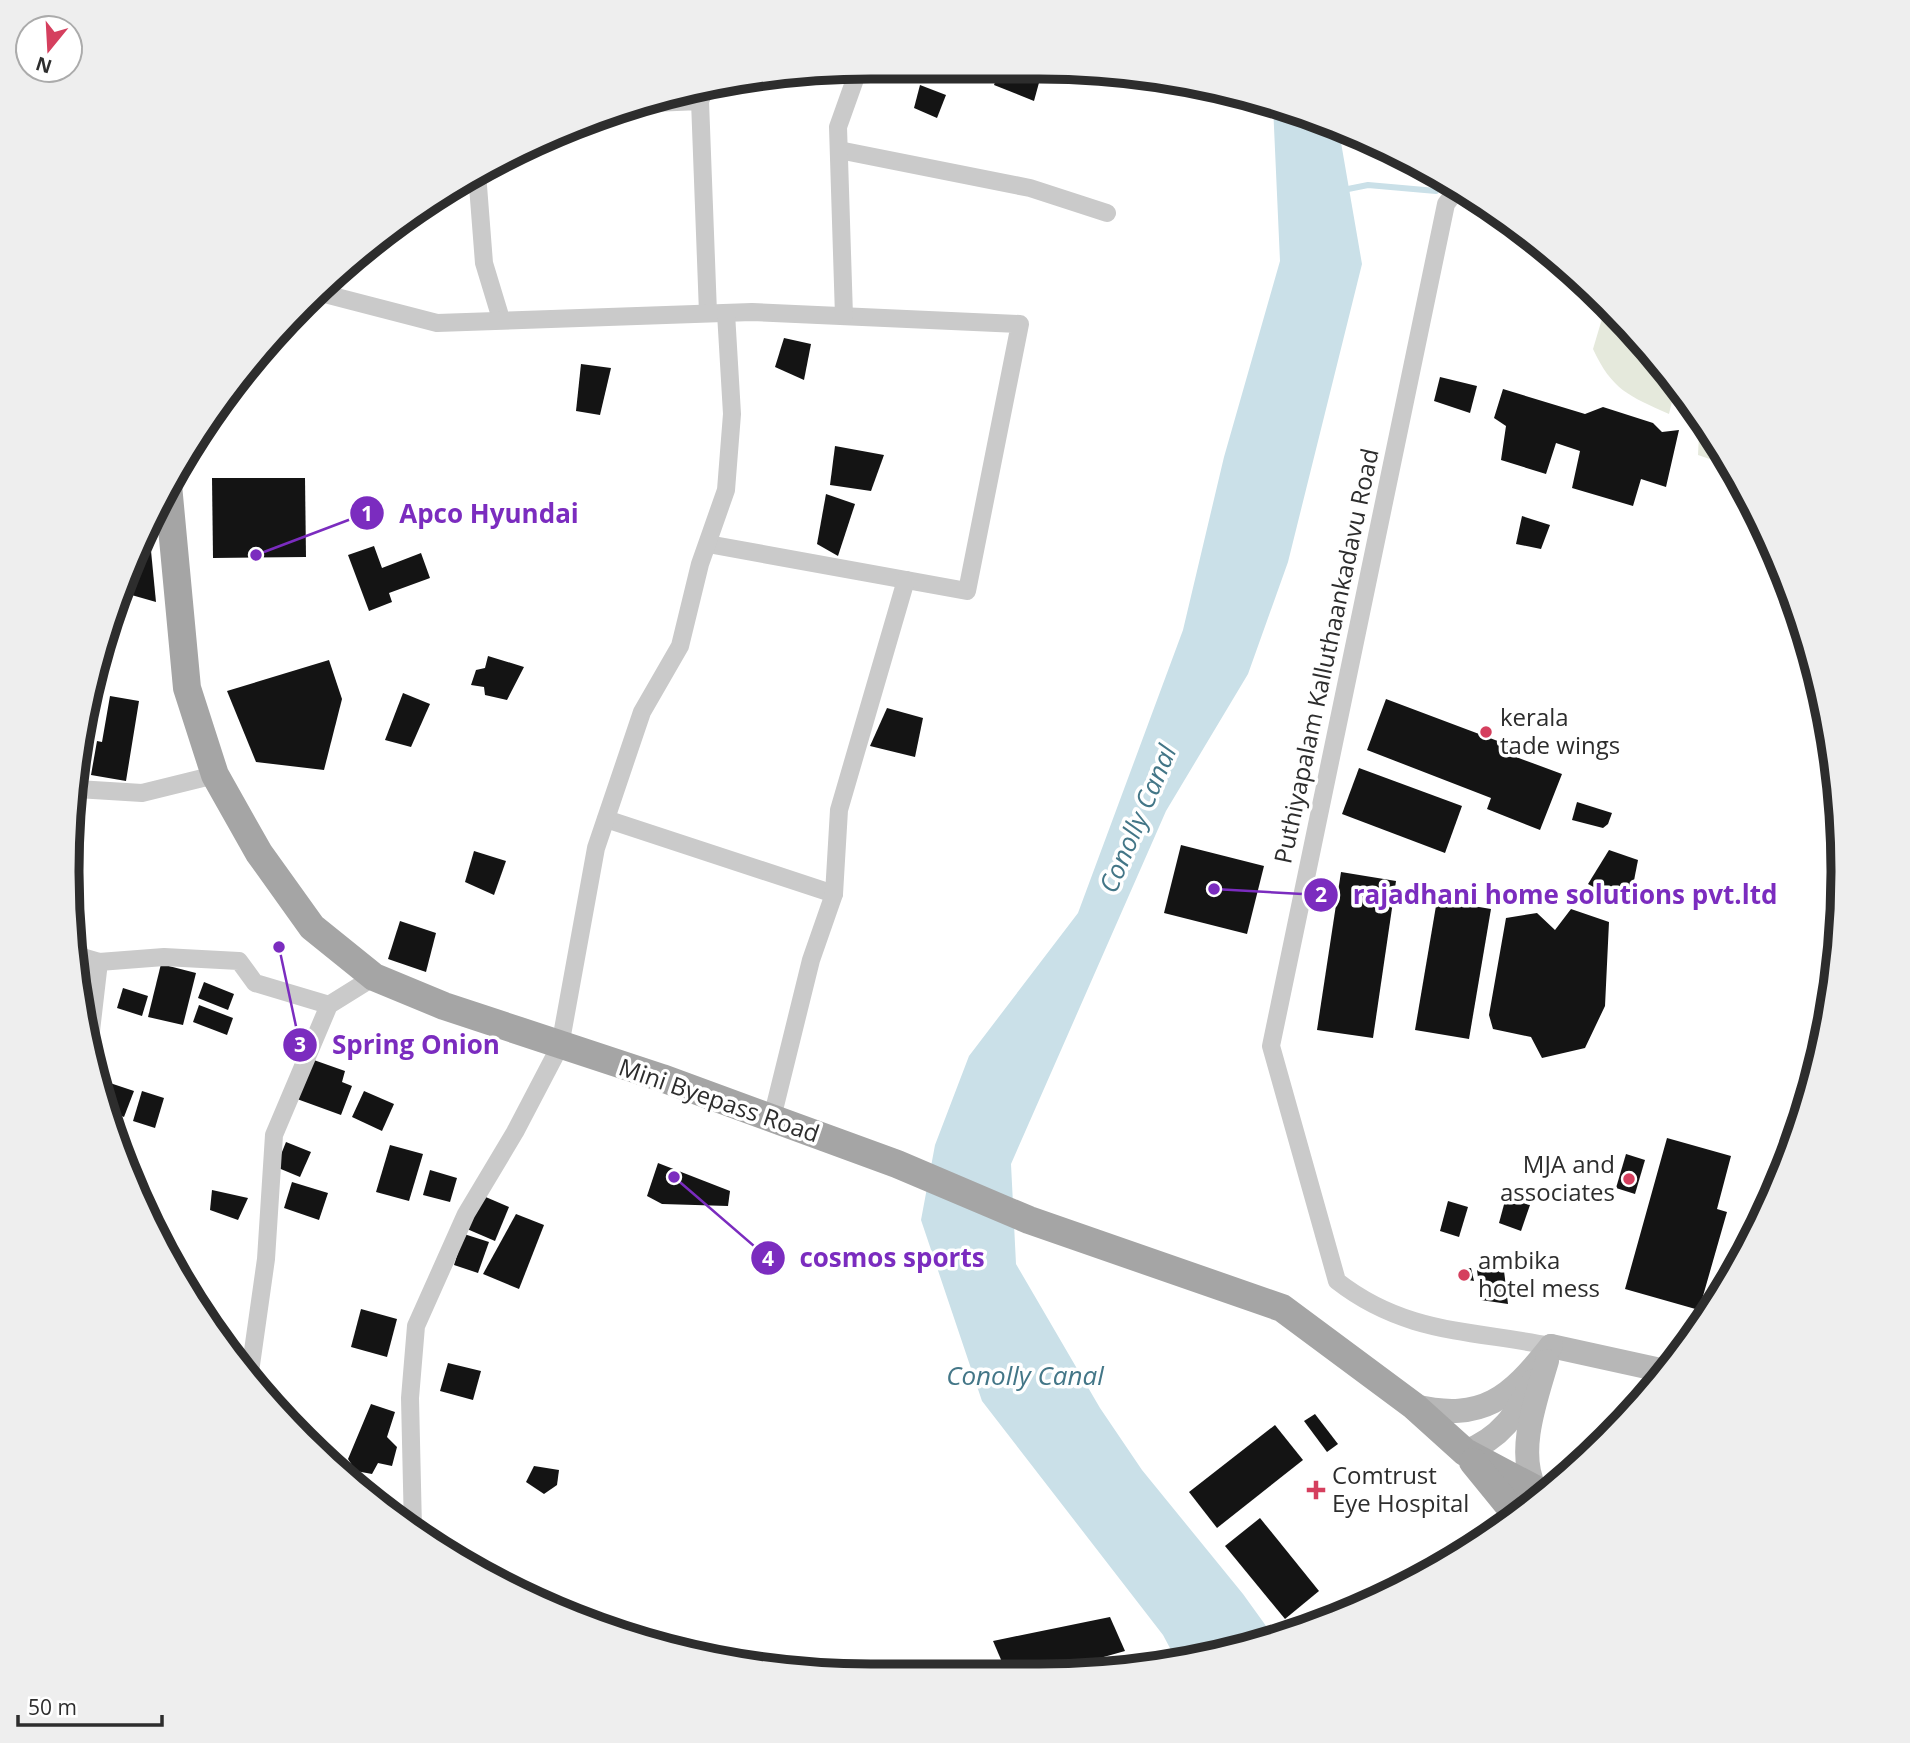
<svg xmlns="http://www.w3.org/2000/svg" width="1910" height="1743" font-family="'Open Sans',sans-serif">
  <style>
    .green { fill: #e5e9dc }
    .water { fill: #cae0e8 }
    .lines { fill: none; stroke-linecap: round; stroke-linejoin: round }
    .stream { stroke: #cae0e8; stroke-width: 6 }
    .building { fill: #141414 }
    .street { stroke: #cacaca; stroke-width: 18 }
    .secondary { stroke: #b7b7b7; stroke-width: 24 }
    .primary { stroke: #a5a5a5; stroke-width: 28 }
    .poi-dot { fill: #d53f5e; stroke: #fff; stroke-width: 2.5 }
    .labels { text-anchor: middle; stroke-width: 7; stroke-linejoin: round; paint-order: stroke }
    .street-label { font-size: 24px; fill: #2d2d2d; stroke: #fff }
    .poi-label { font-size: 24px; fill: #2d2d2d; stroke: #fff; text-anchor: start }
    .water-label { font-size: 26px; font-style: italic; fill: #437687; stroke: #fff }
    .rim { fill: none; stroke: #2d2d2d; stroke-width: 9 }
    .leader { fill: none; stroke: #7b2cbf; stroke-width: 2.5 }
    .callout-dot { fill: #7b2cbf; stroke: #fff; stroke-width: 2.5 }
    .mark-label { font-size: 21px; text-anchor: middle; font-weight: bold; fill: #fff }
    .callout-label { font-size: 26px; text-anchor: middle; font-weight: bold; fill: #7b2cbf; stroke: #fff; stroke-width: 7; stroke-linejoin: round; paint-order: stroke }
  </style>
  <rect width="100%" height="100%" fill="#fff"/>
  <g class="green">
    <path d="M1607 302 1676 385 1669 414C1629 396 1612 390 1593 349Z"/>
    <path d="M1700 414 1730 466 1698 455Z"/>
  </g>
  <path class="water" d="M1273 105 1338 125 1362 264 1288 562 1248 674 1166 811 1011 1164 1016 1264 1100 1408 1142 1470 1243 1594 1274 1637 1196 1661 1178 1663 1163 1635 982 1401 921 1220 935 1145 969 1056 1078 913 1183 630 1224 457 1280 261Z"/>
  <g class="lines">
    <g class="stream">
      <path d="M1343 190 1368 185 1436 191"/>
      <path d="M1468 202 1498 212"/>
    </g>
  </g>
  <g class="building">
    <path d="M919 67H963L960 77Z"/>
    <path d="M1000 68H1043L1034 101 994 85Z"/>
    <path d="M920 85 946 95 937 118 914 108Z"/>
    <path d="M784 338 811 344 804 380 775 367Z"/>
    <path d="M581 364 611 368 600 415 576 411Z"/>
    <path d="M1440 377 1477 386 1470 413 1434 401Z"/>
    <path d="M1503 389 1585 414 1603 407 1653 423 1662 432 1679 430 1666 487 1641 479 1633 506 1572 488 1580 451 1556 443 1546 474 1501 460 1506 426 1494 418Z"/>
    <path d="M835 446 884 455 871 491 830 485Z"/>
    <path d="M212 478H305L306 557 213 558Z"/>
    <path d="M826 494 855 504 838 556 817 544Z"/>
    <path d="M1522 516 1550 525 1541 549 1516 544Z"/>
    <path d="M148 520 156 602 121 592Z"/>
    <path d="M374 546 382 568 421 553 430 578 389 593 392 602 369 611 348 555Z"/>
    <path d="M488 656 524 667 507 700 485 695 484 687 471 685 476 670 485 668Z"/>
    <path d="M329 660 342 699 324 770 256 762 227 691Z"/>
    <path d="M403 693 430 704 411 747 385 740Z"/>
    <path d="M110 696 139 701 126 781 91 775 97 741 102 742Z"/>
    <path d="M1386 699 1511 746 1508 754 1562 774 1540 830 1487 809 1491 798 1367 750Z"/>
    <path d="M887 708 923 718 915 757 870 746Z"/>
    <path d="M1359 768 1462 806 1445 853 1342 814Z"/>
    <path d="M1577 802 1612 813 1608 824 1603 828 1572 820Z"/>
    <path d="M1181 845 1264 866 1247 934 1164 913Z"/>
    <path d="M1609 850 1638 860 1629 906 1588 884Z"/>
    <path d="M474 851 506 861 494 895 465 882Z"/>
    <path d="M1341 872 1396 881 1373 1038 1317 1030Z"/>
    <path d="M1437 900 1491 909 1469 1039 1415 1030Z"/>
    <path d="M1571 909 1609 922 1605 1006 1585 1048 1542 1058 1531 1037 1493 1029 1489 1015 1506 918 1537 913 1555 930Z"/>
    <path d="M400 921 436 933 426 972 388 959Z"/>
    <path d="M161 964 196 973 183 1025 148 1017Z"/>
    <path d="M76 968 93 975 83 999 79 998Z"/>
    <path d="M204 982 234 994 228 1010 198 998Z"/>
    <path d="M123 988 148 996 142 1016 117 1008Z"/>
    <path d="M199 1005 233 1018 227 1035 193 1022Z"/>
    <path d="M311 1059 345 1071 342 1082 352 1086 341 1115 297 1099Z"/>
    <path d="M104 1081 134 1091 124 1117 110 1111 102 1087Z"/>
    <path d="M142 1091 164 1098 155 1128 133 1121Z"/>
    <path d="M364 1091 394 1104 382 1131 352 1117Z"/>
    <path d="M1667 1138 1731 1156 1717 1209 1727 1212 1699 1310 1625 1289Z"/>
    <path d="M286 1142 311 1152 300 1177 276 1167Z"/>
    <path d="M390 1145 423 1154 409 1201 376 1192Z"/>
    <path d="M1626 1154 1645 1160 1635 1194 1616 1188Z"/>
    <path d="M658 1163 730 1191 728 1206 662 1204 647 1196Z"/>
    <path d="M430 1170 457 1178 450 1202 423 1195Z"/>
    <path d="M292 1182 328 1193 319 1220 284 1208Z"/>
    <path d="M212 1190 248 1198 238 1220 210 1210Z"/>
    <path d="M481 1195 509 1207 495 1241 467 1229Z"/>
    <path d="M1506 1197 1530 1205 1521 1231 1499 1223Z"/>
    <path d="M1448 1201 1468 1207 1459 1237 1440 1231Z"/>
    <path d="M516 1214 544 1225 519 1289 483 1274Z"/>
    <path d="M464 1234 489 1242 478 1273 454 1265Z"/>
    <path d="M1471 1268 1474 1281 1457 1278V1271Z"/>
    <path d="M1477 1270 1504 1271 1508 1304 1481 1300Z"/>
    <path d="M361 1309 397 1319 387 1357 351 1347Z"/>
    <path d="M448 1363 481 1371 473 1400 440 1391Z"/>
    <path d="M371 1404 395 1412 387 1437 397 1447 392 1466 378 1463 372 1474 356 1471 348 1459Z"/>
    <path d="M1315 1414 1338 1444 1327 1452 1304 1421Z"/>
    <path d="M1275 1425 1303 1460 1217 1528 1189 1492Z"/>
    <path d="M534 1466 559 1470 557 1485 544 1494 526 1482Z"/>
    <path d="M1260 1518 1319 1591 1285 1619 1225 1546Z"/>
    <path d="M1110 1617 1125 1651 1036 1676H1008L993 1641Z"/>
  </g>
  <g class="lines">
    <g class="street">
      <path d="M700 101 707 85"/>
      <path d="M653 103 700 101 708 313"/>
      <path d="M839 150 1030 188 1107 213"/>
      <path d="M477 173 484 263 501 319"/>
      <path d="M1458 188 1446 204 1271 1046 1337 1281C1405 1334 1470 1330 1551 1346"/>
      <path d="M321 293 437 323 752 312 1020 324 967 591 708 544"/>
      <path d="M844 316 838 127 859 68"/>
      <path d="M77 789 142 793 215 775"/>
      <path d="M606 819 834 894"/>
      <path d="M75 955 99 962 164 957 239 961 255 983 329 1005"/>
      <path d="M89 1048 99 962"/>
      <path d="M772 1118 811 960 834 894 839 810 906 580"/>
      <path d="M249 1379 266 1259 274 1135 329 1005 374 977"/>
      <path d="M413 1529 410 1398 416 1326 466 1214 515 1132 560 1046 596 848 642 712 680 646 700 564 726 490 732 414 726 313"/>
    </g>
    <g class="secondary">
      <path d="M1551 1346 1665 1371"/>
      <path d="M1414 1406C1483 1422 1510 1398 1551 1346"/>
      <path d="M1465 1452C1501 1438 1516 1415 1533 1381"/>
      <path d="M1535 1489C1516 1452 1536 1399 1547 1361"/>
    </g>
    <g class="primary">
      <path d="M168 485 187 688 215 775 259 853 312 927 374 977 444 1006 662 1078 897 1164 1029 1220 1282 1308 1414 1406 1465 1452 1535 1489 1540 1497"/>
      <path d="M1473 1462 1517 1516"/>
    </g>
  </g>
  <g class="poi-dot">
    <circle cx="1486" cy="732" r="7"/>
    <circle cx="1629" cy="1179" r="7"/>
    <circle cx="1464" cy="1275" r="7"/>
    <path d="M1312.5 1479.5h7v7h7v7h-7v7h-7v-7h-7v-7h7z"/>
  </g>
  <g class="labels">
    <g class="street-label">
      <text transform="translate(1327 656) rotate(-78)" y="8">Puthiyapalam Kalluthaankadavu Road</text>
      <text transform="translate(719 1101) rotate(19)" y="8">Mini Byepass Road</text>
    </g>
    <g class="poi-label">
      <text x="1500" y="726">kerala<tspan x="1500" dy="28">tade wings</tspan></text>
      <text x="1615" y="1173" text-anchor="end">MJA and<tspan x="1615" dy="28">associates</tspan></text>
      <text x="1478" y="1269">ambika<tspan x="1478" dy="28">hotel mess</tspan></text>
      <text x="1332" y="1484">Comtrust<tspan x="1332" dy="28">Eye Hospital</tspan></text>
    </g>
    <g class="water-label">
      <text transform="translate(1138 819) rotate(-67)" y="9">Conolly Canal</text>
      <text x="1025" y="1385">Conolly Canal</text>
    </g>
  </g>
  <path d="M0 0H1910V1743H0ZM871 79H1039A792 792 0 0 1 1831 871V872A792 792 0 0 1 1039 1664H871A792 792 0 0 1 79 872V871A792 792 0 0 1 871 79Z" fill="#eee" fill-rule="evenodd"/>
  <path class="rim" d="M871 79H1039A792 792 0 0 1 1831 871V872A792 792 0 0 1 1039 1664H871A792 792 0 0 1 79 872V871A792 792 0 0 1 871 79Z"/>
  <path class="leader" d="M256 555L367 513M1214 889L1321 895M279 947L300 1045M674 1177L768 1258"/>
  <g class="callout-dot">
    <circle cx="256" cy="555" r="7"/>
    <circle cx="1214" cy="889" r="7"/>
    <circle cx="279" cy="947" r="7"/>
    <circle cx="674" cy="1177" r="7"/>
    <circle cx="367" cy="513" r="18"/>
    <circle cx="1321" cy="895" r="18"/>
    <circle cx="300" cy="1045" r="18"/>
    <circle cx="768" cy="1258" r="18"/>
  </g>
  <g class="mark-label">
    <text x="367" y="521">1</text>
    <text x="1321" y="902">2</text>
    <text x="300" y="1052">3</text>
    <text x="768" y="1266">4</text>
  </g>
  <g class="callout-label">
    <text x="489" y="523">Apco Hyundai</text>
    <text x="1565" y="904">rajadhani home solutions pvt.ltd</text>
    <text x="416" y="1054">Spring Onion</text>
    <text x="892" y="1267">cosmos sports</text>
  </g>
  <g transform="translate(49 49) rotate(198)"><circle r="33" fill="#ffffff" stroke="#ababab" stroke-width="2"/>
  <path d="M0-5L12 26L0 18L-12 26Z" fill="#d53f5e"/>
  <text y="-10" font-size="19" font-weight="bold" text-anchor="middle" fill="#2d2d2d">N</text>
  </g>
  <path d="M18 1715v10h144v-10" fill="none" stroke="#2d2d2d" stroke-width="3.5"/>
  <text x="28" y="1715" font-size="21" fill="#2d2d2d" stroke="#ffffff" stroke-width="5" paint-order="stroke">50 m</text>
</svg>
